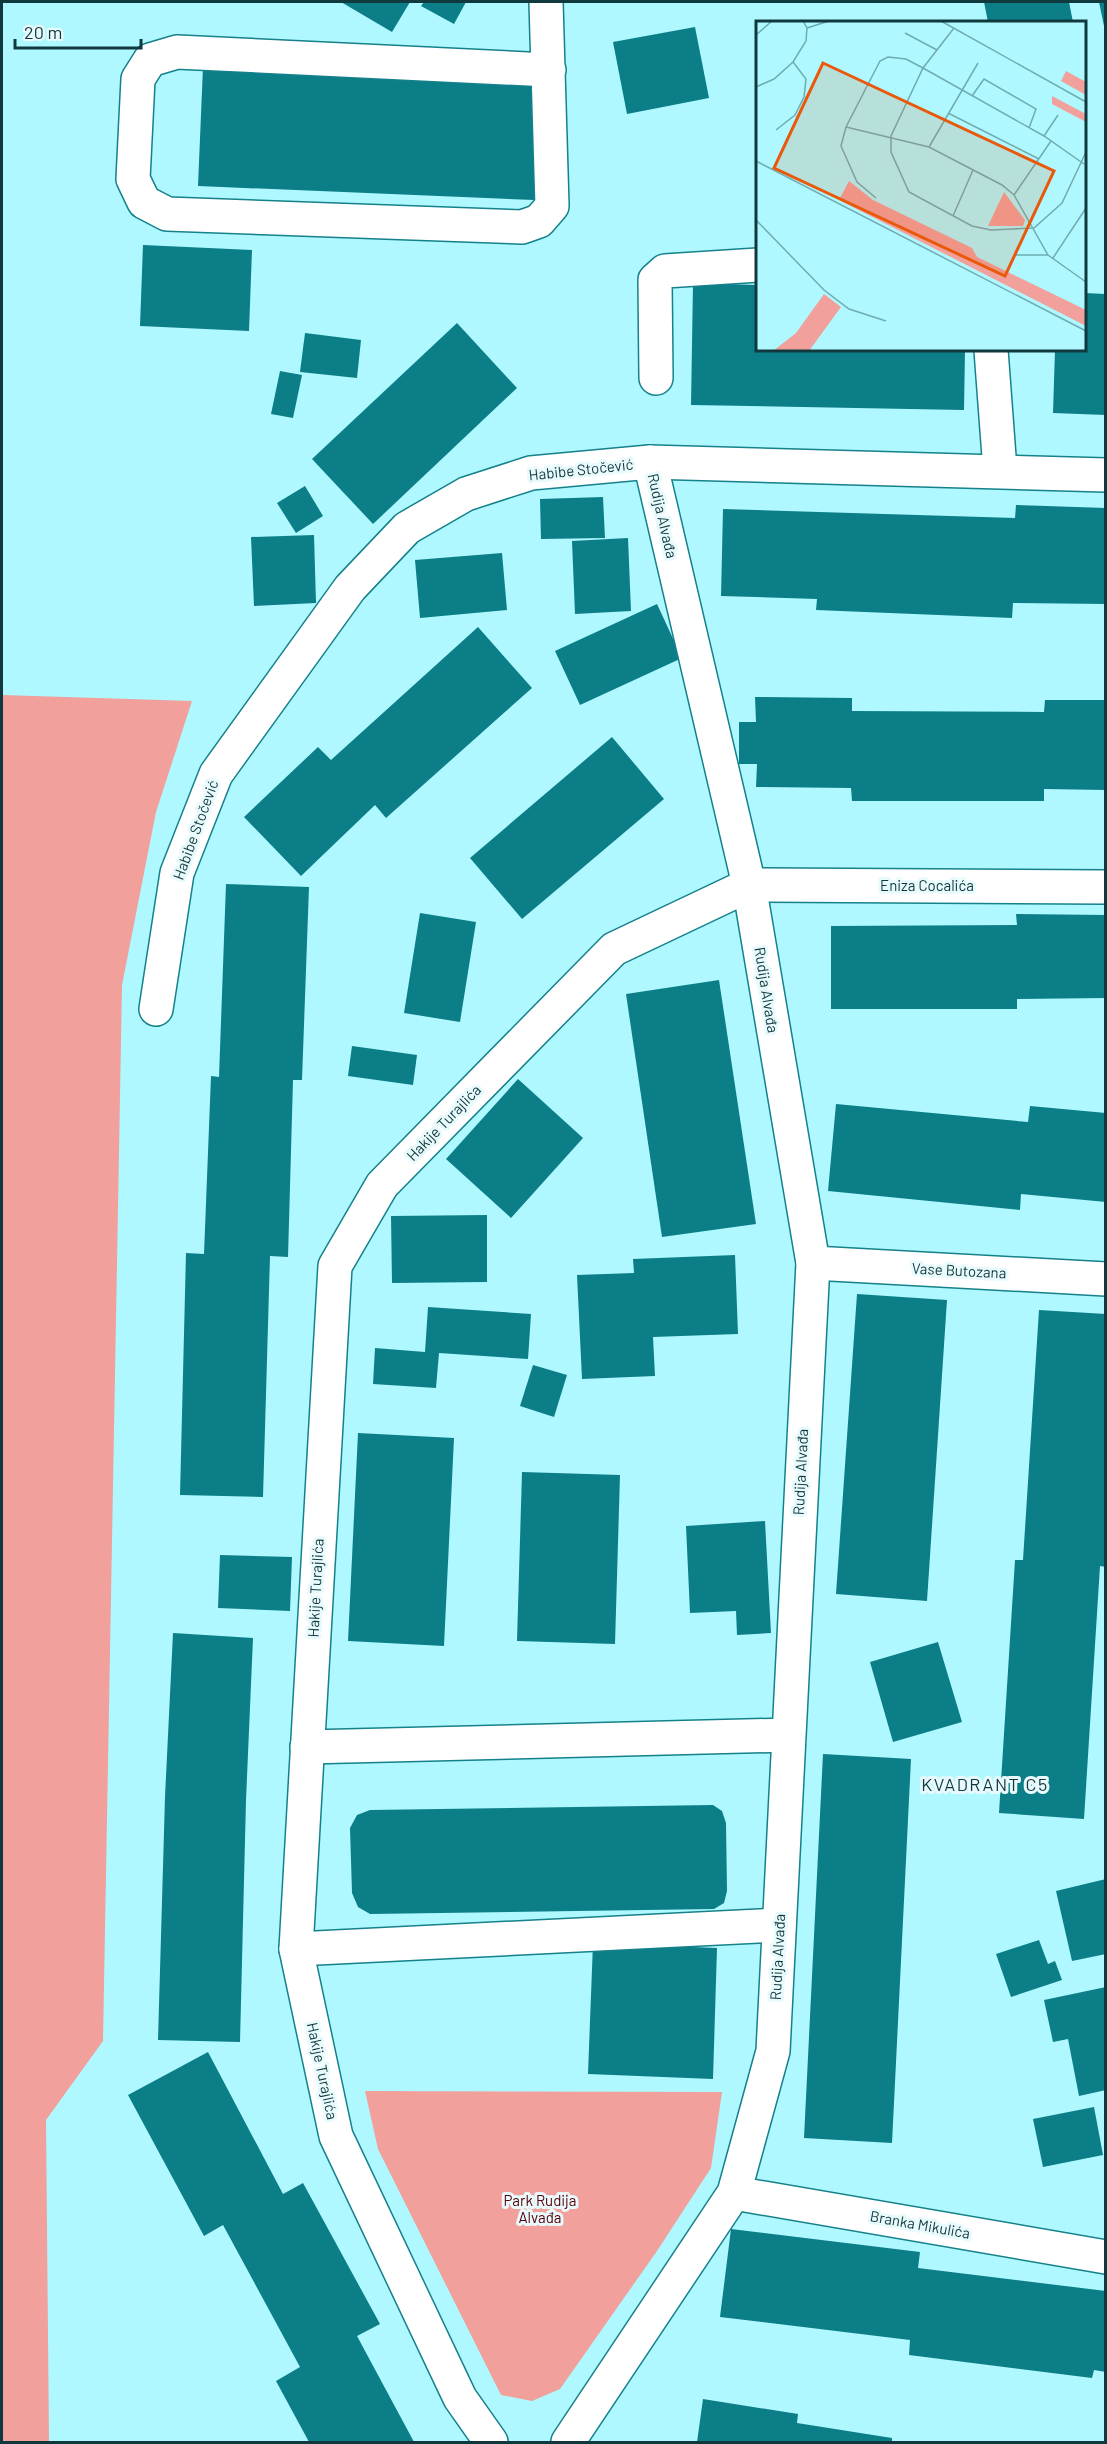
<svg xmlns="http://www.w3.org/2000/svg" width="1107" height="2444" font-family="Barlow,sans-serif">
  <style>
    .green { fill: #f1a09b }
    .building { fill: #0c7e87 }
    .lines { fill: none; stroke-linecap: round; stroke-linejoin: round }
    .minor-casing { stroke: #15818a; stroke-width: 36 }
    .minor { stroke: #fff; stroke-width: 33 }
    .labels { text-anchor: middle; stroke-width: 6; stroke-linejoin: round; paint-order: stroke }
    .street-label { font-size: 15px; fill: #10393d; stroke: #e9fafc }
    .park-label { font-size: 15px; fill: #590009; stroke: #e9fafc }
    .quarter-label { font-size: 18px; letter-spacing: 1.5px; fill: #10393d; stroke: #e9fafc }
    .inset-road { fill: none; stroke: #6facb1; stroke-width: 1.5 }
    .view { fill: #e8590c; fill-opacity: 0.15; stroke: #e8590c; stroke-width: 3 }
    .inset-edge { fill: none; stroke: #10393d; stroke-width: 3 }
  </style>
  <rect width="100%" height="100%" fill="#aff8ff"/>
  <g class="green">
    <path d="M2 695 192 701 156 812 122 985 103 2041 46 2120 49 2442H2Z"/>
    <path d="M365 2091 722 2092 711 2168 657 2251 560 2389 532 2401 501 2395 378 2149Z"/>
  </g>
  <g class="building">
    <path d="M341 2H410L392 32Z"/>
    <path d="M424 2H466L454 24 421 6Z"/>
    <path d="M984 2H1069L1073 22H988Z"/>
    <path d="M1099 2H1106V26H1104Z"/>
    <path d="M695 27 709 98 627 114 613 42Z"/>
    <path d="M203 67 538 81 534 200 198 186Z"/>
    <path d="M143 245 252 250 249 331 140 326Z"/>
    <path d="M693 283 758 285V350H965L964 410 691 405Z"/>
    <path d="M1084 293 1106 294V415L1053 413 1055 350H1084Z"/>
    <path d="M457 323 517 388 373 524 312 459Z"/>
    <path d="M305 333 361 340 357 378 300 372Z"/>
    <path d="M280 371 302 375 293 418 271 414Z"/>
    <path d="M305 486 323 516 296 533 277 503Z"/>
    <path d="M603 497 605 538 541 539 540 499Z"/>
    <path d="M1016 505 1106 508V604L1013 603 1012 618 816 610 817 599 721 596 723 509 1015 518Z"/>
    <path d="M314 535 316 603 254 606 251 537Z"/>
    <path d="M628 538 631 611 575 614 572 541Z"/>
    <path d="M502 553 507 610 420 618 415 560Z"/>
    <path d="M657 604 682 658 580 705 555 651Z"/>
    <path d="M478 627 532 688 386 818 375 805 301 876 244 817 318 747 331 760Z"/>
    <path d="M755 697 852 698V711L1044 712 1045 700H1106V790L1044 789V801H852L851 788 756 787 757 764H739V722H756Z"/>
    <path d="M612 737 664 799 522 919 470 858Z"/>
    <path d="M226 884 309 887 302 1080H293L288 1257 270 1256 263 1497 180 1495 186 1253 204 1254 211 1076 219 1077Z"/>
    <path d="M420 913 476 922 460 1022 404 1013Z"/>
    <path d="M1016 914 1106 915V998L1017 999V1009H831V926L1017 925Z"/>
    <path d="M719 980 756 1224 662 1237 626 994Z"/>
    <path d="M352 1046 417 1055 413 1085 348 1076Z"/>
    <path d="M518 1079 583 1138 511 1218 446 1159Z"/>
    <path d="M836 1104 1028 1122 1030 1106 1106 1113V1202L1021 1194 1020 1210 828 1191Z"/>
    <path d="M487 1215V1282L392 1283 391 1216Z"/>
    <path d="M735 1255 738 1334 653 1337 655 1376 582 1379 577 1275 634 1273 633 1259Z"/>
    <path d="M857 1294 947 1300 927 1601 836 1594Z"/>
    <path d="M428 1307 531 1314 528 1359 439 1353 436 1388 373 1384 375 1348 425 1352Z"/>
    <path d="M1039 1310 1106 1314V1567L1100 1566 1084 1819 999 1813 1015 1560H1023Z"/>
    <path d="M533 1365 567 1375 554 1417 520 1406Z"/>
    <path d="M358 1433 454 1438 444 1646 348 1641Z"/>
    <path d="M522 1472 620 1475 615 1644 517 1641Z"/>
    <path d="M765 1521 771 1633 737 1635 736 1611 690 1613 686 1526Z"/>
    <path d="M220 1555 292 1557 290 1611 218 1608Z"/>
    <path d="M173 1633 253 1638 246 1800 240 2042 158 2040 165 1797Z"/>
    <path d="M938 1642 962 1722 893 1742 870 1662Z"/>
    <path d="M823 1754 911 1759 892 2143 804 2138Z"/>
    <path d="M713 1805 722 1811 726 1823 727 1891 724 1903 714 1909 370 1914 358 1907 352 1893 350 1828 357 1815 370 1810Z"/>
    <path d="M1106 1879V1954L1072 1961 1056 1891Z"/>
    <path d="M1039 1940 1048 1964 1055 1961 1062 1980 1011 1997 996 1954Z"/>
    <path d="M593 1943 717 1948 713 2079 588 2074Z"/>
    <path d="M1106 1987V2090L1079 2096 1068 2039 1053 2042 1044 2000Z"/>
    <path d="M208 2052 283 2194 303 2183 380 2324 357 2336 414 2442H309L276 2381 300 2367 223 2225 204 2236 128 2095Z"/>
    <path d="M1094 2107 1103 2155 1043 2167 1033 2119Z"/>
    <path d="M731 2229 920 2252 918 2268 1106 2291V2372L1094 2370 1092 2378 909 2355 910 2340 720 2317Z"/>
    <path d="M703 2399 798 2414 797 2423 892 2438V2442H697Z"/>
  </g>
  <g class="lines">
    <defs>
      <g id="minor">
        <path d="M546 2 552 206 539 221 522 227 167 214 144 202 133 179 138 79 150 60 177 52 549 70"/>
        <path d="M991 350 1000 470"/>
        <path d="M656 378 655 280 665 271 758 265"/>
        <path d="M156 1009 177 873 216 774 350 588 407 528 466 494 531 473 650 462 1106 475"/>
        <path d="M813 1263 1106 1279"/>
        <path d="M307 1747 788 1735"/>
        <path d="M296 1949 779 1925"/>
        <path d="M734 2193 1106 2257"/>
        <path d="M491 2442 460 2398 336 2136 296 1949 335 1266 382 1185 614 949 749 885 1106 887"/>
        <path d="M568 2442 734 2193 773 2051 813 1263 749 885 650 462"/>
      </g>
    </defs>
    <use href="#minor" class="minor-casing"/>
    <use href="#minor" class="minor"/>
  </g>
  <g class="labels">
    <g class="street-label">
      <text transform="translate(581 470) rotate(-6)" y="5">Habibe Stočević</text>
      <text transform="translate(662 516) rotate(77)" y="5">Rudija Alvađa</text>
      <text transform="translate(196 830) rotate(-70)" y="5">Habibe Stočević</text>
      <text x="927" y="891">Eniza Cocalića</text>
      <text transform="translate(766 990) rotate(81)" y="5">Rudija Alvađa</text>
      <text transform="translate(444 1123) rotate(-46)" y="5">Hakije Turajlića</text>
      <text transform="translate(959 1271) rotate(3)" y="5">Vase Butozana</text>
      <text transform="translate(801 1472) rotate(-87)" y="5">Rudija Alvađa</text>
      <text transform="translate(316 1588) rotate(-87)" y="5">Hakije Turajlića</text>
      <text transform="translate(778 1957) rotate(-87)" y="5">Rudija Alvađa</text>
      <text transform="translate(322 2071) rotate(78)" y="5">Hakije Turajlića</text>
      <text transform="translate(920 2225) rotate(10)" y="5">Branka Mikulića</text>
    </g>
    <g class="park-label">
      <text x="540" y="2206">Park Rudija<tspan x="540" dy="17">Alvađa</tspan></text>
    </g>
    <g class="quarter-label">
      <text x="985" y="1791">KVADRANT C5</text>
    </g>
  </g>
  <g transform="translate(756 21)">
    <rect width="330" height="330" fill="#aff8ff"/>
    <path d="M310 50 330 61V74L305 60ZM296 75 330 93V101L296 83ZM93 160 117 179 216 227 221 236 330 289V305L83 179ZM248 171 269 199 267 205H232ZM68 273 85 286 53 330H17L40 312Z" fill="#f1a09b"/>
    <path class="inset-road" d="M185 0 330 81M51 7 73 0M198 7 167 47 135 115V131L153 171 216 205 235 209 278 207 306 182 330 131M149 12 181 29M0 14 16 0M0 66 18 58 37 41 50 20 51 7 47 0M216 75 228 58 280 88 273 107M192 92 283 138M90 106 173 126 246 164 258 174 292 234 330 261M20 109 39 94 48 76 50 58 37 41M288 115 302 94M173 126 222 42M0 140 330 310M258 174 295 120M120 177 101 161 85 125 90 106 124 40 132 36 150 38 167 47 288 115 328 143M197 195 217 149M0 199 68 269 93 288 130 300M259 234H292M297 237 330 187"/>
    <path class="view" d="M67 42 298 150 249 255 18 147Z"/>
    <rect width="330" height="330" class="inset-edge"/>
  </g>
  <rect width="1107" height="2444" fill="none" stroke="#10393d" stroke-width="6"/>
  <path d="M15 39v9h126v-9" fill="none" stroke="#10393d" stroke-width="3"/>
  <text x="24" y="39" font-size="18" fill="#10393d" stroke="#e9fafc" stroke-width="4.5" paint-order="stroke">20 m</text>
</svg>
